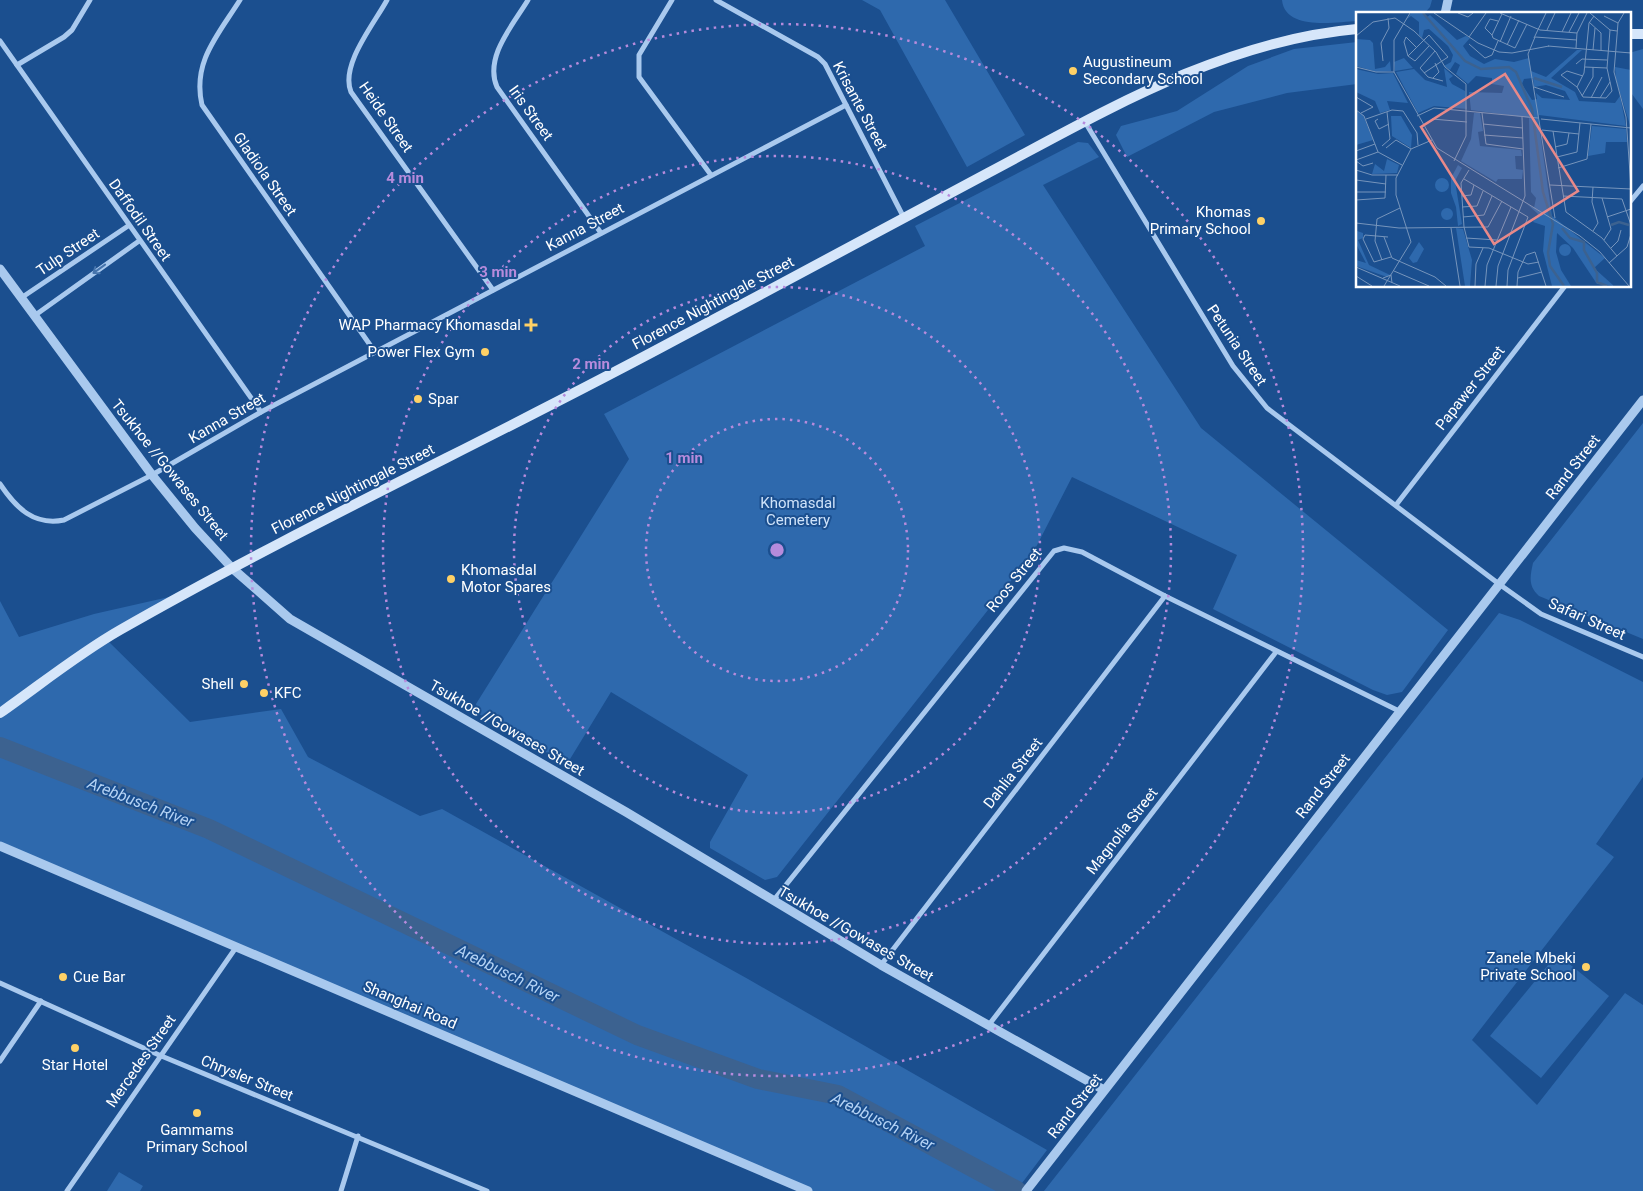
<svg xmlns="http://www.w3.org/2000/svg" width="1643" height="1191" font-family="Roboto,sans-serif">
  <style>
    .green { fill: #2e69ad }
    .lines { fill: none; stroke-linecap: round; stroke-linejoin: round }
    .river { stroke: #3c6290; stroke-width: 20 }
    .minor { stroke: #a9c9ee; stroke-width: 5 }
    .tertiary { stroke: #a9c9ee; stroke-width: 9 }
    .secondary { stroke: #d6e6fa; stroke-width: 10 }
    .oneway { stroke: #4674ac }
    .ring { fill: none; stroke: #b68bdc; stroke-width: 2.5; stroke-dasharray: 2.5 5 }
    .poi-dot { fill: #ffd166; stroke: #1b4f8f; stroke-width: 2 }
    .labels { text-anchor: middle; stroke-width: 4; stroke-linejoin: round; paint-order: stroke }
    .poi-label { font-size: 15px; fill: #fff; stroke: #1b4f8f; text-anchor: start }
    .street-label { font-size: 15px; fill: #fff; stroke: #1b4f8f }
    .park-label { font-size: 15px; fill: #cfe3fa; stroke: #1b4f8f }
    .water-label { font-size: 16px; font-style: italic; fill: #b5d3f5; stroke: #1b4f8f }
    .inset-river { fill: none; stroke: #3c6290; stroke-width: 2.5 }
    .inset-road { fill: none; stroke: #7695bc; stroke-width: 1 }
    .view { fill: #e88989; fill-opacity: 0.15; stroke: #e88989; stroke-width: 2.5 }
    .inset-edge { fill: none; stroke: #fff; stroke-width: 2.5 }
    .centre { fill: #b68bdc; stroke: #1b4f8f; stroke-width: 2.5 }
    .ring-label { font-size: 15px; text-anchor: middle; font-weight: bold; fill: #b68bdc; stroke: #1b4f8f; stroke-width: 4; stroke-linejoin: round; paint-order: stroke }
  </style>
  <rect width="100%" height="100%" fill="#1b4f8f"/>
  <g class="green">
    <path d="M862 0H945L1025 135 967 167 880 10Z"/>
    <path d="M1282 0H1432L1430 7 1424 14H1357V21C1335 22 1285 31 1282 0Z"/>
    <path d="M1357 42V84L1287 93 1214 112 1127 157 1116 135 1121 126 1177 111 1248 66 1294 49Z"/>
    <path d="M1643 49V109L1629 90V53Z"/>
    <path d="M1078 142 1088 143 1099 157 1043 185 1201 428 1448 630 1402 692 1387 695 1373 690 1213 609 1237 555 1072 477 1033 553 777 877 765 880 710 848V842L748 775 611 692 567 764 479 714 476 704 629 459 604 414 925 246 915 226Z"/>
    <path d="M1643 423V639L1539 596C1528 586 1530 577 1533 563Z"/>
    <path d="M191 592 106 639 190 722 281 709 308 757 420 816 442 809 748 979 1047 1150 1016 1191H808L0 845V601L19 637 94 614Z"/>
    <path d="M1499 613 1520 620 1643 682V777L1596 844 1614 857 1472 1040 1537 1105 1625 993 1643 1005V1191H1044Z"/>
    <path d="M1557 954 1609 996 1541 1078 1490 1036Z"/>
    <path d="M119 1172 143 1186 140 1191H107Z"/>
  </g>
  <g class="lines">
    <path class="river" d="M0 747 209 829 637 1035 758 1079 838 1095 1017 1191"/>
    <g class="minor">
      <path d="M240 0C218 35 192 62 202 105L375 352"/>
      <path d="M387 0C374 24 340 65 351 92L493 290"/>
      <path d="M528 0C513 25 484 57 497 87L601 233"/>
      <path d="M672 0 639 55V77L711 175"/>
      <path d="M716 0 818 57 825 64 904 218"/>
      <path d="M0 41 261 412"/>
      <path d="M17 65 64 37 72 30 90 0"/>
      <path d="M1085 122 1233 366 1267 408 1499 584 1541 614 1643 657"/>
      <path d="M1629 203 1643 186"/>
      <path d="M21 298 128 226"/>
      <path d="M34 316 139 241"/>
      <path d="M0 484C16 508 34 526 64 520L152 475 261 412 846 105"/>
      <path d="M1396 505 1565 286"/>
      <path d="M773 901 1054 551 1064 548 1082 552 1165 596 1399 711"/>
      <path d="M881 965 1165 596"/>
      <path d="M0 983 159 1055 487 1191"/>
      <path d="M988 1026 1276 652"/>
      <path d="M0 1061 41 1001"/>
      <path d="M67 1191 237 946"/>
      <path d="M341 1191 358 1136"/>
    </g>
    <g class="tertiary">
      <path d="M1445 14 1448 0"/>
      <path d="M0 269 152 475 195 528 232 568 290 619 626 812 881 965 1104 1090"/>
      <path d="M0 846 808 1191"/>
      <path d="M1026 1191 1643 400"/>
    </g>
    <g class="secondary">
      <path d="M1629 34H1643"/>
      <path d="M0 713C40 685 78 654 120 630 302 526 493 438 677 339 781 284 885 228 988 173 1105 111 1222 41 1357 29"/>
    </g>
  </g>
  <defs><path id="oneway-shaft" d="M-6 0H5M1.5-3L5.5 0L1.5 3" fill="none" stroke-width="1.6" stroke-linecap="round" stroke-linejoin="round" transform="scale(1.25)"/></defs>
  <use class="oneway" href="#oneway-shaft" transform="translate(99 269) rotate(144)"/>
  <g class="ring">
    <circle cx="777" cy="550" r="131"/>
    <circle cx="777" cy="550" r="263"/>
    <circle cx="777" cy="550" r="394"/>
    <circle cx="777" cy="550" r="526"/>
  </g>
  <g class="poi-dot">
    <circle cx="1073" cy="71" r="5"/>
    <circle cx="1261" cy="221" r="5"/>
    <path d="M528.5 317.5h5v5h5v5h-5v5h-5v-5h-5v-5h5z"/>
    <circle cx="485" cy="352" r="5"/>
    <circle cx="418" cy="399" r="5"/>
    <circle cx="451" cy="579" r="5"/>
    <circle cx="244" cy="684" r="5"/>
    <circle cx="264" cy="693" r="5"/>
    <circle cx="1586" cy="967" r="5"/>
    <circle cx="63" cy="977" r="5"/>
    <circle cx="75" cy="1048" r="5"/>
    <circle cx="197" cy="1113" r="5"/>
  </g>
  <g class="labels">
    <g class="poi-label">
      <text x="1083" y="67">Augustineum<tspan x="1083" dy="17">Secondary School</tspan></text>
      <text x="1251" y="217" text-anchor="end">Khomas<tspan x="1251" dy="17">Primary School</tspan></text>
      <text x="521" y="330" text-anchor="end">WAP Pharmacy Khomasdal</text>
      <text x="475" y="357" text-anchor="end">Power Flex Gym</text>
      <text x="428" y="404">Spar</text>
      <text x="461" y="575">Khomasdal<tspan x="461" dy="17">Motor Spares</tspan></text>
      <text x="234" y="689" text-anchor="end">Shell</text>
      <text x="274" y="698">KFC</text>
      <text x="1576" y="963" text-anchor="end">Zanele Mbeki<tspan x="1576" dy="17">Private School</tspan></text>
      <text x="73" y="982">Cue Bar</text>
      <text x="75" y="1070" text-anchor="middle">Star Hotel</text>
      <text x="197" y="1135" text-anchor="middle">Gammams<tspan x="197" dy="17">Primary School</tspan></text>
    </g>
    <g class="street-label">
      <text transform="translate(860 106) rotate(62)" y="5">Krisante Street</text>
      <text transform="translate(531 113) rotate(54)" y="5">Iris Street</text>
      <text transform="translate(386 117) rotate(55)" y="5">Heide Street</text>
      <text transform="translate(265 174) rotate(55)" y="5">Gladiola Street</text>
      <text transform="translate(140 220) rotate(55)" y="5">Daffodil Street</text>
      <text transform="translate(585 227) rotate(-28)" y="5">Kanna Street</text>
      <text transform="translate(68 252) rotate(-34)" y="5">Tulp Street</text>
      <text transform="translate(713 303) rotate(-28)" y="5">Florence Nightingale Street</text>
      <text transform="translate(1237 345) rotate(56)" y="5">Petunia Street</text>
      <text transform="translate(1470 388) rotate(-52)" y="5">Papawer Street</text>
      <text transform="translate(227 418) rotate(-30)" y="5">Kanna Street</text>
      <text transform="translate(1573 467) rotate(-52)" y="5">Rand Street</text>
      <text transform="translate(170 470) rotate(51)" y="5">Tsukhoe //Gowases Street</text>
      <text transform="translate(353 489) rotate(-27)" y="5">Florence Nightingale Street</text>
      <text transform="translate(1014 580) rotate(-51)" y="5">Roos Street</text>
      <text transform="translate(1587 619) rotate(24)" y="5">Safari Street</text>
      <text transform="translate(507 728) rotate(30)" y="5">Tsukhoe //Gowases Street</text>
      <text transform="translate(1013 773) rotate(-52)" y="5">Dahlia Street</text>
      <text transform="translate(1323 786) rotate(-52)" y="5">Rand Street</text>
      <text transform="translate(1122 831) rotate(-52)" y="5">Magnolia Street</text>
      <text transform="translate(856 934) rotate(30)" y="5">Tsukhoe //Gowases Street</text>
      <text transform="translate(410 1005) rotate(23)" y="5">Shanghai Road</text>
      <text transform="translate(141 1061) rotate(-55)" y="5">Mercedes Street</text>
      <text transform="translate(247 1078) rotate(22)" y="5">Chrysler Street</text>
      <text transform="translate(1075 1106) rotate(-52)" y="5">Rand Street</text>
    </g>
    <g class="park-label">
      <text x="798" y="508">Khomasdal<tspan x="798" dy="17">Cemetery</tspan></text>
    </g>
    <g class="water-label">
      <text transform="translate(141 802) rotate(21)" y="6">Arebbusch River</text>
      <text transform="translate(508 973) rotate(26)" y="6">Arebbusch River</text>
      <text transform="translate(883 1121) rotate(26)" y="6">Arebbusch River</text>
    </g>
  </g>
  <g transform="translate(1356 12)">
    <rect width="275" height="275" fill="#1b4f8f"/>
    <path d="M55 1H67L71 5 74 3 101 28 110 24 114 26 107 34 114 44 128 52 139 47 158 50 173 46 175 59 190 65 221 38H226L195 66 219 80 223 89 259 91 264 84 270 114 183 103 182 107 196 204 249 246 238 256 258 274 241 272 217 236 201 221 200 240 205 258 215 274H196L187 239 189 214 177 210 182 202 171 192 178 196 180 186 175 180 173 106 115 98 113 80 146 81 148 74 136 72V66L120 64 112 72 100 62 104 53 99 50 94 58 88 54 95 50 97 43 92 34 73 17 68 18 66 26 63 23V10L55 4 51 7ZM177 66 178 75 190 73 209 79 214 88 186 86 180 81 181 87 176 88 166 72 168 67ZM0 27 14 28 17 31 19 57 29 55 34 49 35 59 21 60 0 54ZM48 46 57 56 39 59 38 50ZM259 55 275 58 274 113 260 68ZM88 56 97 64 93 67 96 72 109 79 111 97 78 94 62 101 40 60 58 57 69 68 91 75ZM0 57 22 62 37 61 52 91 31 89 34 98 24 101 19 89 0 80ZM0 99 7 103 17 128 0 133ZM118 101H124L127 119 122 120 124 134 165 138 166 144H159L160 157 167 158 166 167H142L140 170 105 149 115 127ZM35 104H45L56 123 55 136 36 124ZM236 114 270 117 271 130H250L249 141 232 144ZM31 147 43 153 41 161 16 162 19 152 28 159ZM102 153 106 156 99 169 106 212 102 214 100 195 95 181V166ZM79 173a7 7 0 1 1 14 0a7 7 0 1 1-14 0ZM85 202a6 6 0 1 1 12 0a6 6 0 1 1-12 0ZM0 212 1 219 7 221V226L2 228 13 253 34 263 31 265 0 254V248L10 251 0 232ZM100 216 107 217 116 248 114 274H109ZM63 230 68 237 61 250 57 251 53 246ZM203 238a6 6 0 1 1 12 0a6 6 0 1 1-12 0Z" fill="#2e69ad" fill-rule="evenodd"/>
    <path class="inset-river" d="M67 1 109 49 125 57 153 55 160 60 176 97 187 180 197 212 192 241 194 254 208 274M178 66 206 75M255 213 263 210 273 213M206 216 214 226 228 230V238L241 261V270L251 274"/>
    <path class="inset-road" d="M54 1 38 28V60L81 136 224 224 244 240 273 274M78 1 122 31 143 40 156 41 193 34M102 1 112 5 117 1M144 1 184 18 221 21M234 1 254 18 261 19M268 1 262 11 258 60 270 105 275 176M238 4 233 11 228 61 221 75 227 85 250 86 256 79 251 56 254 18M248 4 262 11M233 10 245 21V38M191 18 199 1M206 20 215 1M213 20 223 1M136 23 137 26 159 36 171 12M136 23 129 16 134 7 142 9M136 23 146 2M0 24 17 10 39 6 58 19 80 40 89 55 110 72V124L98 149M113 25 130 1M179 25 172 42 199 206M179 25 221 28M178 26 190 1M144 30 155 4M113 32 129 46 136 43 142 29M151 33 163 8M192 34 275 41M220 36 221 21 231 1M237 38 239 16M79 39 64 56 72 65 87 69M52 44 48 30 50 25 60 35M27 49 25 31 33 16 32 6M220 52 226 47 251 48M0 55 20 60H38M229 55 251 56M68 61 92 45 73 23 52 44 59 49 73 34M77 66 83 60 79 51M178 75 208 85M221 75 205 63 211 59 227 64M226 84 237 65V55M0 85 17 95 5 101M235 86 246 65M244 86 254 70M0 98 8 104 22 140 46 153M126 101 130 132 167 137M61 104 78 96 182 106M10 107 36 98 47 99 61 121 62 133M22 107 19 109 23 117 33 112M76 107 111 110M185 107 275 116M127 112 167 116M186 118 223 122M197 119 210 200 246 226 261 244M128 123 167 126M26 134 34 127 31 100M199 135 211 132 213 121M30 136 40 128 55 137M0 139 19 132M201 145 221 140 224 111M0 148 22 140M0 149 7 154 17 151M202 156 231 147 235 112M0 158 16 163H42M113 158 105 171 108 215 113 235 133 236 172 252 183 250M108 167 172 205 152 258 151 274M0 168 30 172M194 173 275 177M237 175 236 190 242 211 237 219M0 180H30M106 184 115 183 118 173M207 184 266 187 275 213M246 186 255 217 248 228M0 188 29 186 30 163M106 195 121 194 127 179M107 205 128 203 136 184M251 205 275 197M0 211 43 216 132 215 146 189M95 216 104 274M28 225 36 246 79 265 90 274M32 225 9 223 7 227 18 250 35 245M110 226 141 228M255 236 262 229 265 218M26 248 19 229 21 207 44 196M253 251 271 235 275 222M0 255 44 274M38 259 73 274M0 264 16 274M27 266 35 263 36 271M162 266 186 260M28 274 55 230 40 183V166L55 137 76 128M119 274 120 252 127 236M129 274 131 253 155 195M140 274 142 254 169 184 166 105M161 274 162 260 170 243 179 240 190 274"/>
    <path class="view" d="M149 62 222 179 138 232 65 115Z"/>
    <rect width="275" height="275" class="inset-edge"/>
  </g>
  <circle cx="777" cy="550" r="8" class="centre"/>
  <g class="ring-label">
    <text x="405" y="183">4 min</text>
    <text x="498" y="277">3 min</text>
    <text x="591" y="369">2 min</text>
    <text x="684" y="463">1 min</text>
  </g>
</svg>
